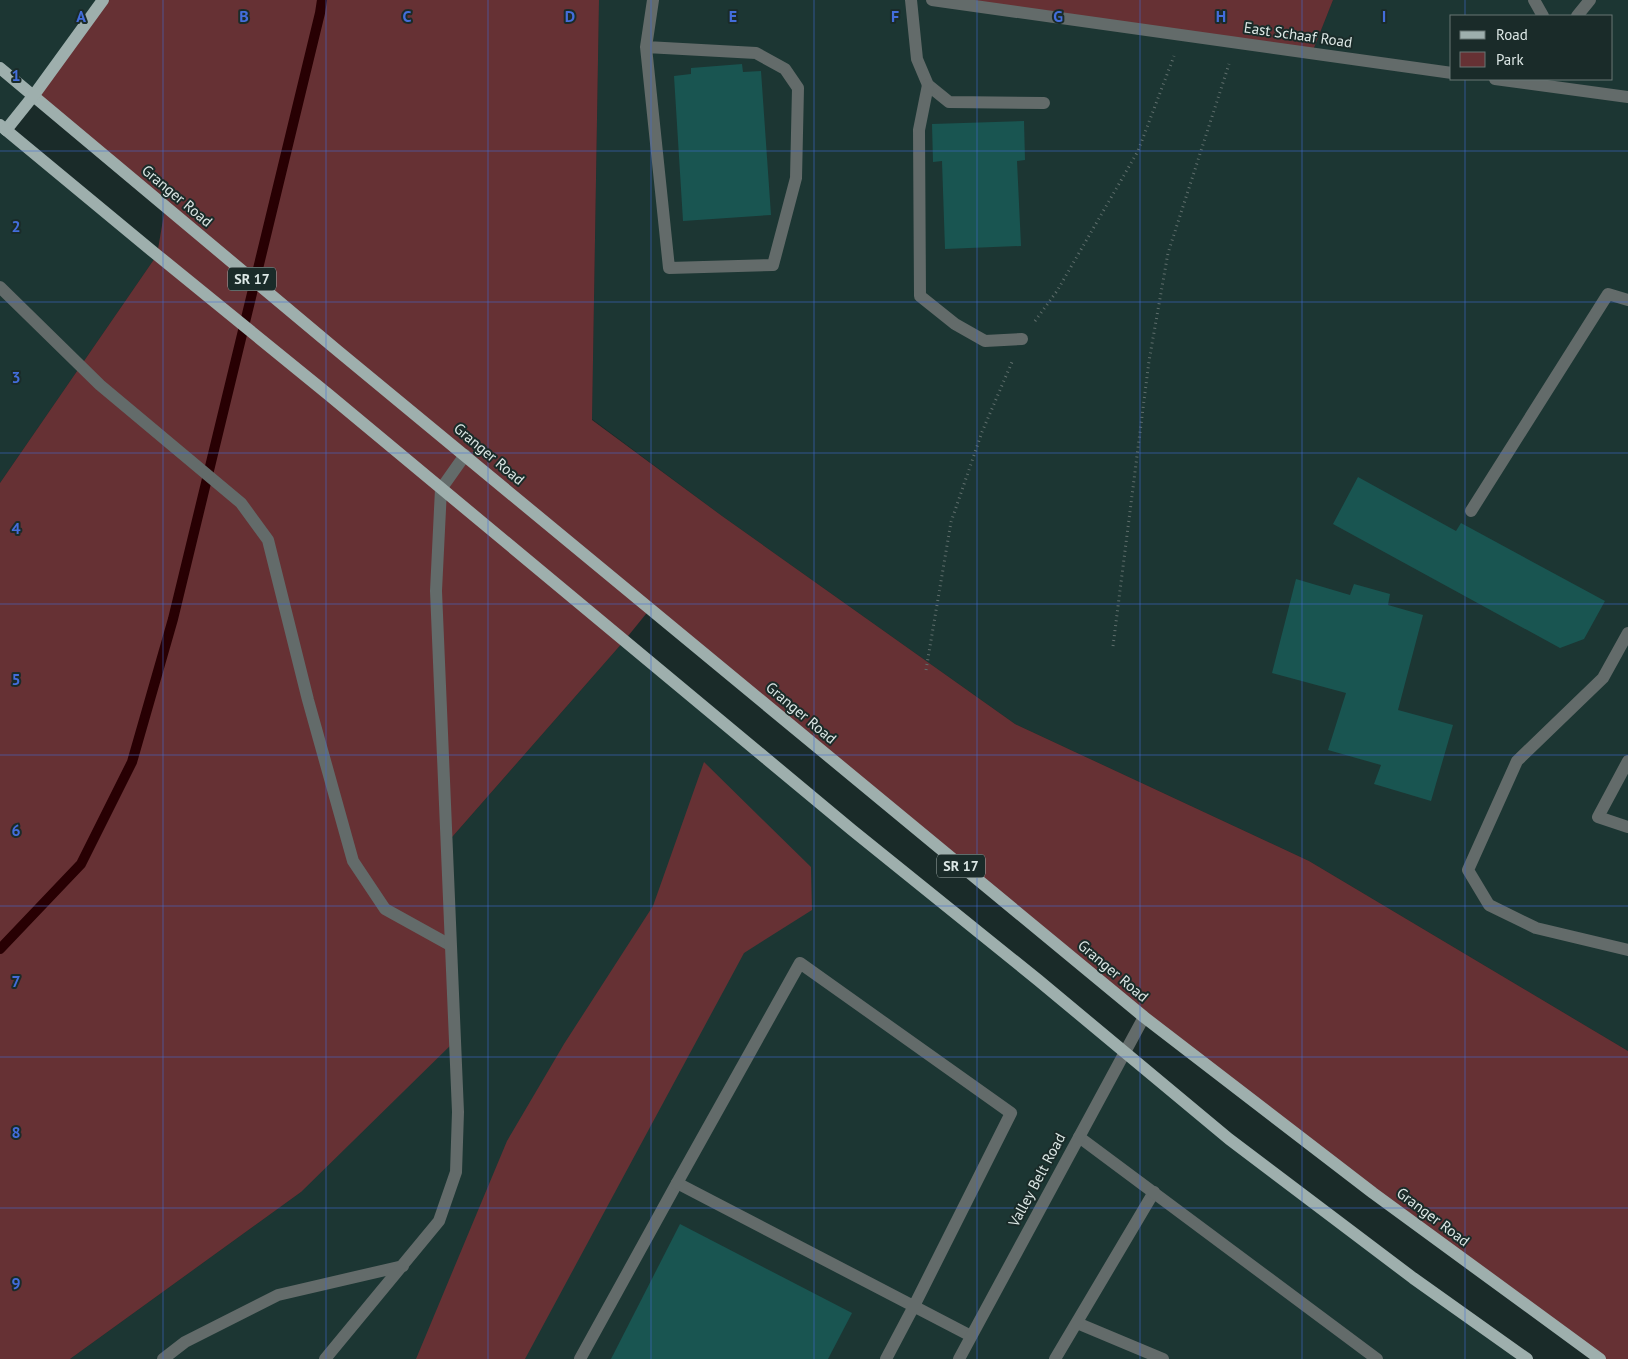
<svg xmlns="http://www.w3.org/2000/svg" width="1628" height="1359" font-family="'PT Sans',sans-serif">
  <style>
    .built { fill: #1c3633; fill-rule: evenodd }
    .green { fill: #663134 }
    .lines { fill: none; stroke-linecap: round; stroke-linejoin: round }
    .stream { stroke: #280003; stroke-width: 10 }
    .building { fill: #195551 }
    .path { stroke: #5f6e6c; stroke-width: 3; stroke-dasharray: 1 4; stroke-linecap: butt }
    .service { stroke: #636b6a; stroke-width: 12 }
    .minor { stroke: #636b6a; stroke-width: 12 }
    .tertiary { stroke: #636b6a; stroke-width: 12 }
    .primary { stroke: #9eafad; stroke-width: 12 }
    .grid { fill: none; stroke: #436ddb; stroke-width: 1; stroke-opacity: 0.55 }
    .labels { text-anchor: middle; stroke-width: 4; stroke-linejoin: round; paint-order: stroke }
    .shield { fill: #1a2b29; stroke: #a2afad; stroke-width: 1 }
    .shield-label { font-size: 14px; font-weight: bold; fill: #dce7e5 }
    .street-label { font-size: 15px; fill: #dce7e5; stroke: #1a2b29 }
    .grid-label { font-size: 16px; text-anchor: middle; font-weight: bold; fill: #436ddb; stroke: #1a2b29; stroke-width: 4; stroke-linejoin: round; paint-order: stroke }
  </style>
  <rect width="100%" height="100%" fill="#1a2b29"/>
  <g class="built">
    <path d="M0 0H103L6 130 157 255 0 483Z"/>
    <path d="M599 0H932L1312 53 1333 0H1628V1051L1309 861 1015 724 722 516 592 419ZM1452 16H1612V79H1452Z"/>
    <path d="M624 641 1229 1139 1527 1359H70L301 1192 446 844Z"/>
  </g>
  <g class="green">
    <path d="M103 0H599L592 420 722 516 1015 724 1309 861 1628 1051V1359H1600L1144 1017 650 609 624 641 446 844 455 1041 301 1192 70 1359H0V483L157 255 165 208 34 95Z"/>
    <path d="M932 0H1333L1312 53Z"/>
    <path d="M704 762 811 867 812 910 744 953 525 1359H416L507 1141 564 1044 653 906Z"/>
  </g>
  <g class="lines">
    <path class="stream" d="M0 949 81 864 132 762 173 619 320 13 322 0"/>
  </g>
  <g class="building">
    <path d="M742 64 743 72 761 71 771 215 683 221 674 76 691 74V68Z"/>
    <path d="M1024 121 1025 160 1017 161 1021 246 945 249 942 161 933 162 932 124Z"/>
    <path d="M1358 477 1456 531 1461 523 1605 601 1584 639 1560 648 1333 524Z"/>
    <path d="M1296 579 1350 595 1354 584 1390 594 1388 605 1423 615 1398 710 1453 725 1431 801 1374 784 1381 765 1328 750 1346 693 1272 673Z"/>
    <path d="M680 1224 852 1313 828 1359H611Z"/>
  </g>
  <g class="lines">
    <g class="path">
      <path d="M1035 321 1057 291 1138 151 1174 56"/>
      <path d="M1113 646 1149 361 1168 253 1229 64"/>
      <path d="M926 670 951 522 982 432 1012 362"/>
    </g>
    <g class="service">
      <path d="M911 0 917 59 928 85 949 102 1044 103"/>
      <path d="M1534 0 1543 16"/>
      <path d="M1577 16 1590 0"/>
      <path d="M646 47 756 53 785 69 798 88 796 178 773 265 669 268 646 47 653 0"/>
      <path d="M928 85 919 130 920 296 955 324 985 341 1022 339"/>
      <path d="M0 287 100 385 241 503 268 540 308 700 353 861 385 909 450 945"/>
      <path d="M1471 511 1608 294 1628 300"/>
      <path d="M1628 633 1603 678 1517 761 1468 870 1489 905 1536 928 1628 950"/>
      <path d="M1628 761 1598 817 1628 827"/>
      <path d="M1077 1323 1163 1359"/>
      <path d="M163 1359 185 1342 278 1295 403 1266"/>
      <path d="M325 1359 439 1221 456 1172 458 1112 436 591 441 489"/>
      <path d="M580 1359 677 1183"/>
      <path d="M886 1359 914 1306 1011 1113 800 963 677 1183C775 1234 873 1285 971 1336"/>
      <path d="M1055 1359 1154 1192"/>
    </g>
    <g class="minor">
      <path d="M441 489 465 455"/>
      <path d="M1079 1137 1377 1359"/>
      <path d="M959 1359 1144 1017"/>
    </g>
    <g class="tertiary">
      <path d="M932 0 1452 73"/>
      <path d="M1495 79 1628 97"/>
    </g>
    <g class="primary">
      <path d="M0 68 338 351 1144 1017 1373 1193 1600 1359"/>
      <path d="M0 125 157 255 329 395 852 830 1038 980 1229 1139 1413 1278 1527 1359"/>
      <path d="M6 130 34 95 103 0"/>
    </g>
  </g>
  <path class="grid" d="M163 0V1359M326 0V1359M488 0V1359M651 0V1359M814 0V1359M977 0V1359M1140 0V1359M1302 0V1359M1465 0V16M1465 79V1359M0 151H1628M0 302H1628M0 453H1628M0 604H1628M0 755H1628M0 906H1628M0 1057H1628M0 1208H1628"/>
  <g class="labels">
    <g class="shield">
      <rect x="228" y="267.5" width="48" height="23" rx="4"/>
      <rect x="937" y="854.5" width="48" height="23" rx="4"/>
    </g>
    <g class="shield-label">
      <text x="252" y="284">SR 17</text>
      <text x="961" y="871">SR 17</text>
    </g>
    <g class="street-label">
      <text transform="translate(1298 35) rotate(8)" y="5">East Schaaf Road</text>
      <text transform="translate(177 196) rotate(40)" y="5">Granger Road</text>
      <text transform="translate(489 454) rotate(40)" y="5">Granger Road</text>
      <text transform="translate(801 713) rotate(40)" y="5">Granger Road</text>
      <text transform="translate(1113 971) rotate(40)" y="5">Granger Road</text>
      <text transform="translate(1037 1180) rotate(-62)" y="5">Valley Belt Road</text>
      <text transform="translate(1433 1217) rotate(37)" y="5">Granger Road</text>
    </g>
  </g>
  <g class="grid-label">
    <text x="81" y="22">A</text>
    <text x="244" y="22">B</text>
    <text x="407" y="22">C</text>
    <text x="570" y="22">D</text>
    <text x="733" y="22">E</text>
    <text x="895" y="22">F</text>
    <text x="1058" y="22">G</text>
    <text x="1221" y="22">H</text>
    <text x="1384" y="22">I</text>
    <text x="16" y="81">1</text>
    <text x="16" y="232">2</text>
    <text x="16" y="383">3</text>
    <text x="16" y="534">4</text>
    <text x="16" y="685">5</text>
    <text x="16" y="836">6</text>
    <text x="16" y="987">7</text>
    <text x="16" y="1138">8</text>
    <text x="16" y="1289">9</text>
  </g>
  <rect x="1450" y="15" width="162" height="65" fill="#1a2b29" stroke="#687674"/>
  <rect x="1460" y="31" width="25" height="8" fill="#9eafad" stroke="#687674"/>
  <text x="1496" y="40" font-size="15" fill="#dce7e5">Road</text>
  <rect x="1460" y="52" width="25" height="15" fill="#663134" stroke="#687674"/>
  <text x="1496" y="65" font-size="15" fill="#dce7e5">Park</text>
</svg>
